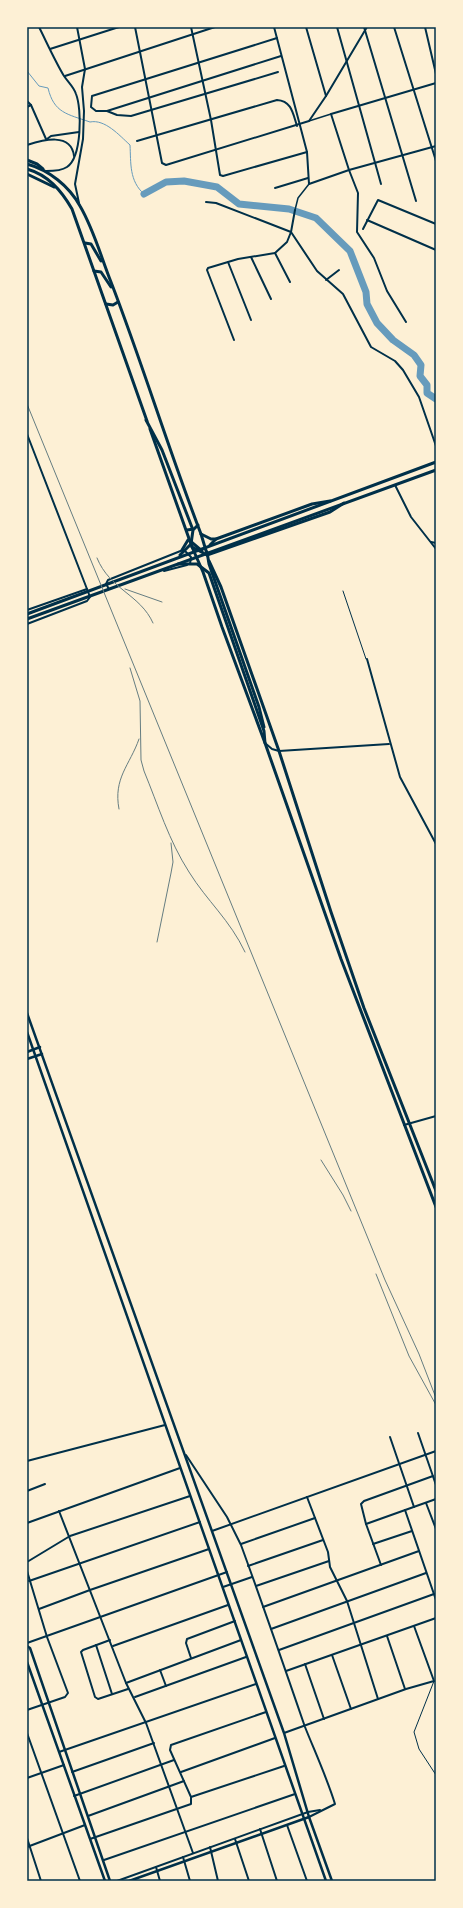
<svg xmlns="http://www.w3.org/2000/svg" width="463" height="1908" font-family="Figtree,sans-serif">
  <style>
    .lines { fill: none; stroke-linecap: round; stroke-linejoin: round }
    .stream { stroke: #669bbc; stroke-width: 1 }
    .river { stroke: #669bbc; stroke-width: 7 }
    .service { stroke: #003049; stroke-width: 1 }
    .pedestrian { stroke: #003049; stroke-width: 1.5 }
    .minor { stroke: #003049; stroke-width: 2 }
    .tertiary { stroke: #003049; stroke-width: 2.5 }
    .secondary { stroke: #003049; stroke-width: 2.5 }
    .primary { stroke: #003049; stroke-width: 3 }
    .trunk { stroke: #003049; stroke-width: 3 }
    .rail { stroke: #657d81; stroke-width: 1 }
    .neatline { fill: none; stroke: #003049; stroke-width: 1.5 }
  </style>
  <rect width="100%" height="100%" fill="#fdf0d5"/>
  <g class="lines">
    <path class="stream" d="M27 71 39 86 48 88C54 113 67 114 90 122 105 119 119 135 130 145 131 163 129 181 144 194"/>
    <path class="river" d="M144 194 166 182 184 181 217 187 239 204 289 209 316 218 350 251 366 292 367 304 377 323 393 340 414 355 421 365 420 376 427 385V393L436 399"/>
    <g class="service">
      <path d="M343 591 366 659"/>
      <path d="M436 1683 434 1681 414 1732 419 1749 436 1775"/>
    </g>
    <g class="pedestrian">
      <path d="M309 121 331 114"/>
      <path d="M295 210 298 198 309 184"/>
    </g>
    <g class="minor">
      <path d="M39 27C47 43 55 61 64 76 68 82 74 87 76 94 82 109 82 157 67 167 61 171 53 171 46 171"/>
      <path d="M77 27 85 69 82 87 84 111 83 139 75 184 79 203"/>
      <path d="M135 27 162 163 166 165 309 121 326 96 367 27"/>
      <path d="M191 27 211 120 220 175 223 176 307 152"/>
      <path d="M274 27 307 152 309 184 349 170 436 146"/>
      <path d="M306 27 326 96"/>
      <path d="M337 27 381 184"/>
      <path d="M364 27 416 201"/>
      <path d="M394 27 436 161"/>
      <path d="M425 27 436 74"/>
      <path d="M277 38 92 96 91 107 96 111H107L281 56"/>
      <path d="M50 49 119 27"/>
      <path d="M65 76 215 27"/>
      <path d="M27 101 31 105 46 139"/>
      <path d="M27 107 31 105"/>
      <path d="M107 111 117 115 131 116 278 72"/>
      <path d="M47 139 51 136 79 132"/>
      <path d="M137 141 277 100C292 101 293 114 297 126"/>
      <path d="M27 145C43 140 71 132 74 156"/>
      <path d="M275 188 308 178"/>
      <path d="M206 202 216 203 291 232"/>
      <path d="M367 220 436 250"/>
      <path d="M363 229 378 200 436 224"/>
      <path d="M291 232 317 271 343 294 371 347 395 361 403 370 419 397 436 446"/>
      <path d="M275 253 290 282"/>
      <path d="M251 257 271 299"/>
      <path d="M228 262 251 320"/>
      <path d="M326 280 339 270"/>
      <path d="M406 322 387 291 374 258 357 232 358 193 349 170 331 114 436 83"/>
      <path d="M234 340 207 270 208 268 238 259 275 253 287 242 291 232 295 210"/>
      <path d="M27 434 87 589"/>
      <path d="M395 485 411 517 436 549"/>
      <path d="M431 542 436 543"/>
      <path d="M185 551 191 557 190 564"/>
      <path d="M164 571 187 565"/>
      <path d="M109 589 106 584 108 580 183 550"/>
      <path d="M27 610 87 589 90 597 87 601 27 624"/>
      <path d="M367 659 400 777 436 844"/>
      <path d="M265 743 272 749 279 751 389 744"/>
      <path d="M404 1125 436 1116"/>
      <path d="M418 1433 436 1485"/>
      <path d="M390 1437 414 1507"/>
      <path d="M186 1455 227 1517 241 1545C263 1605 284 1666 305 1727 315 1752 327 1778 335 1804L309 1817"/>
      <path d="M27 1461 165 1425"/>
      <path d="M27 1491 45 1484"/>
      <path d="M307 1497 328 1552 330 1567 347 1601 378 1699"/>
      <path d="M426 1503 436 1529"/>
      <path d="M405 1510 436 1600"/>
      <path d="M59 1511 126 1683 146 1723 193 1853"/>
      <path d="M27 1523 180 1468"/>
      <path d="M366 1524 436 1499"/>
      <path d="M212 1531 436 1451"/>
      <path d="M241 1544 315 1518"/>
      <path d="M373 1544 412 1531"/>
      <path d="M27 1562 70 1536 190 1496"/>
      <path d="M381 1565 366 1524 361 1504 364 1501 433 1476"/>
      <path d="M248 1566 323 1540"/>
      <path d="M27 1571 47 1637 68 1693 65 1697 27 1710"/>
      <path d="M29 1581 200 1522"/>
      <path d="M256 1586 329 1561"/>
      <path d="M223 1587 252 1577"/>
      <path d="M263 1607 419 1551"/>
      <path d="M39 1609 90 1590 209 1549"/>
      <path d="M271 1629 426 1573"/>
      <path d="M387 1636 405 1689"/>
      <path d="M110 1640 83 1650 81 1652 95 1697 98 1699 128 1689"/>
      <path d="M27 1643 227 1572"/>
      <path d="M96 1645 112 1694"/>
      <path d="M113 1646 228 1605"/>
      <path d="M279 1650 434 1594"/>
      <path d="M332 1655 351 1709"/>
      <path d="M191 1658 186 1643 187 1639 235 1621"/>
      <path d="M305 1664 324 1719"/>
      <path d="M160 1670 166 1686"/>
      <path d="M286 1671 436 1618"/>
      <path d="M126 1683 241 1640"/>
      <path d="M135 1697 246 1657"/>
      <path d="M27 1733 80 1881"/>
      <path d="M284 1733 406 1689 434 1681 414 1626"/>
      <path d="M59 1752 256 1684"/>
      <path d="M72 1772 154 1743"/>
      <path d="M181 1772 275 1738"/>
      <path d="M27 1778 64 1765"/>
      <path d="M74 1796 174 1760"/>
      <path d="M191 1797 284 1766"/>
      <path d="M88 1816 184 1781"/>
      <path d="M287 1825 307 1881"/>
      <path d="M260 1829 277 1881"/>
      <path d="M27 1838 41 1881"/>
      <path d="M90 1839 191 1804V1797L170 1750 171 1745 266 1712"/>
      <path d="M235 1839 249 1881"/>
      <path d="M27 1847 85 1825"/>
      <path d="M210 1847 218 1881"/>
      <path d="M183 1857 190 1881"/>
      <path d="M104 1860 295 1794"/>
      <path d="M156 1867 160 1881"/>
      <path d="M117 1881 308 1812 320 1810"/>
    </g>
    <g class="tertiary">
      <path d="M27 1052 40 1047"/>
      <path d="M27 1059 42 1054"/>
      <path d="M27 1646 30 1648 110 1881"/>
      <path d="M27 1662 105 1881"/>
      <path d="M129 1881 309 1817"/>
    </g>
    <g class="secondary">
      <path d="M27 1013 284 1733 309 1817 332 1881"/>
      <path d="M27 1032 326 1881"/>
    </g>
    <g class="primary">
      <path d="M27 160 37 164 43 169"/>
      <path d="M27 164C49 170 69 186 80 206 94 230 101 257 111 282 143 365 169 451 201 534L207 554"/>
      <path d="M27 169C48 175 61 190 72 209L147 421"/>
      <path d="M27 174 54 187"/>
      <path d="M85 243 91 244 101 261"/>
      <path d="M94 271 101 272 111 287"/>
      <path d="M106 304 113 305 118 302"/>
      <path d="M150 429 192 547 203 572 222 627 265 743 341 959 436 1207"/>
      <path d="M187 530 194 529 198 525"/>
      <path d="M192 547 207 555"/>
      <path d="M182 550 188 540"/>
      <path d="M209 561 221 587 279 751 331 912 364 1008 436 1191"/>
    </g>
    <g class="trunk">
      <path d="M146 420 162 450 193 530 191 544 180 555"/>
      <path d="M201 534 211 539H216L312 504 330 501"/>
      <path d="M189 540 202 551"/>
      <path d="M210 545 216 539"/>
      <path d="M207 552 209 564 259 707 264 727"/>
      <path d="M207 555 330 512 344 503"/>
      <path d="M178 564H197L209 573 264 731 265 743"/>
      <path d="M27 614 436 462"/>
      <path d="M27 619 436 470"/>
    </g>
    <g class="rail">
      <path d="M27 404 385 1280 419 1354 436 1398"/>
      <path d="M97 558C110 590 140 594 153 623"/>
      <path d="M125 589 162 602"/>
      <path d="M130 668 140 701 141 760 144 771C158 805 169 841 189 872 207 901 230 920 245 952"/>
      <path d="M119 809C113 778 130 765 139 739"/>
      <path d="M157 942 171 873 173 862 171 843"/>
      <path d="M321 1160 343 1195 351 1211"/>
      <path d="M376 1274 409 1356 436 1405"/>
    </g>
  </g>
  <rect width="463" height="1908" fill="none" stroke="#fdf0d5" stroke-width="56"/>
  <rect x="28" y="28" width="407" height="1852" class="neatline"/>
</svg>
